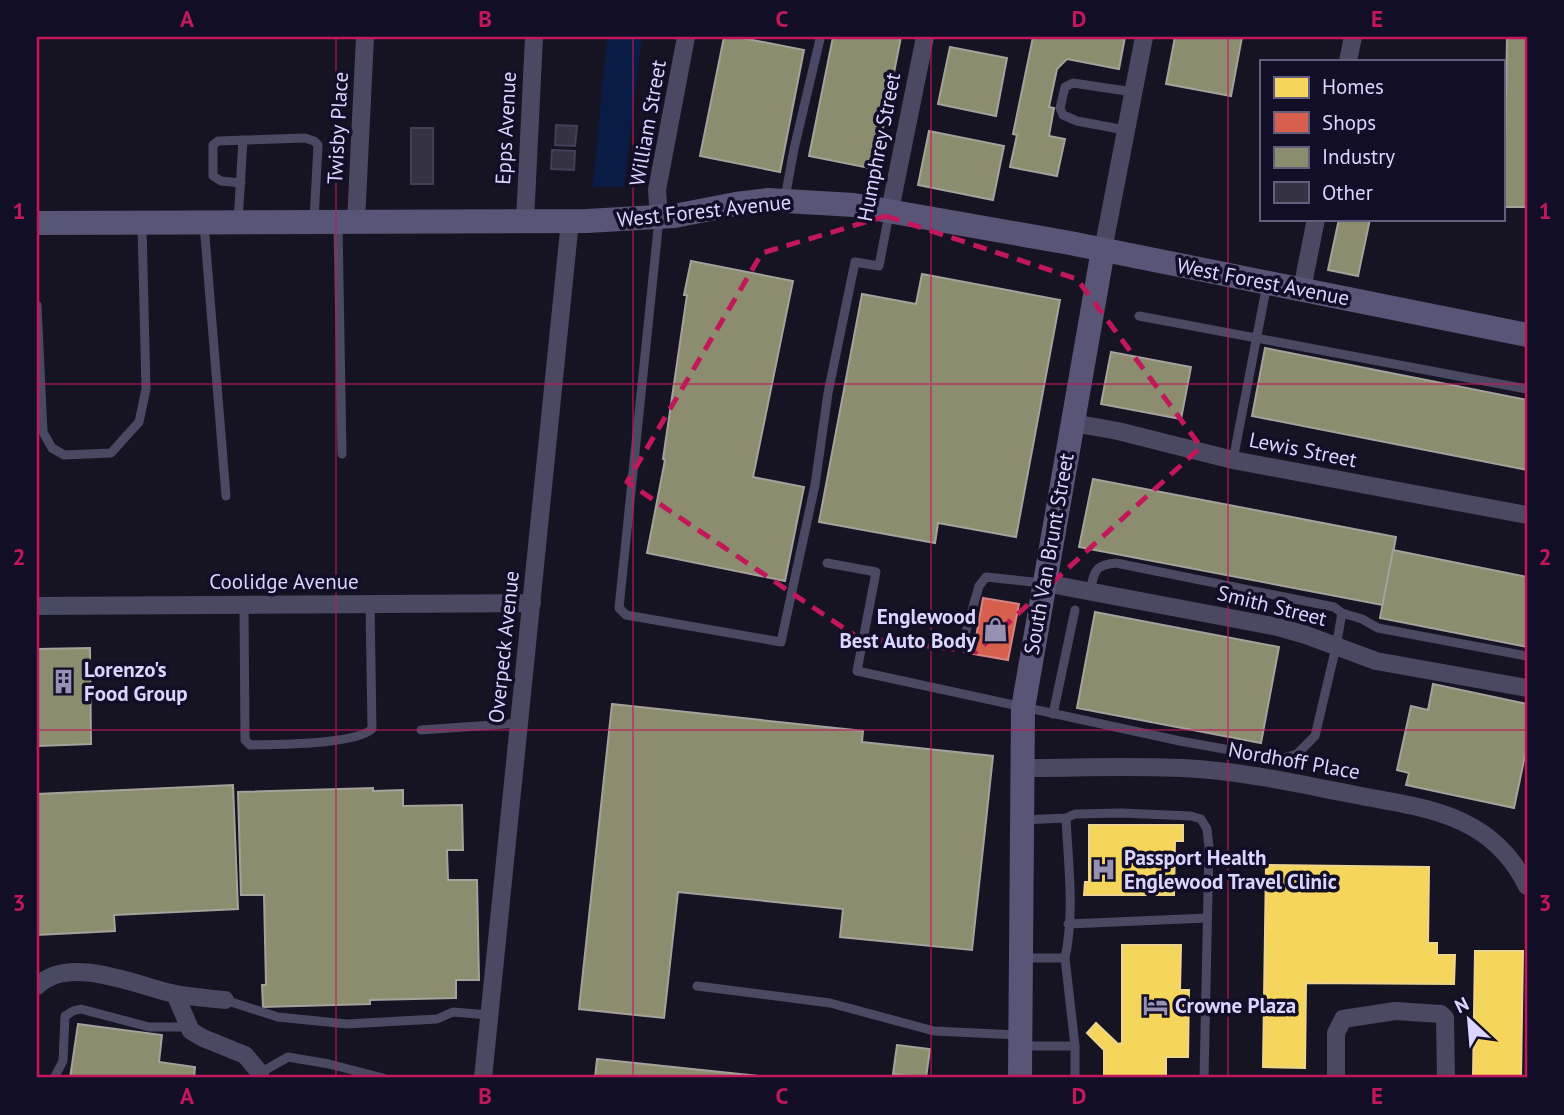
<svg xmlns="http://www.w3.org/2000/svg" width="1564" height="1115" font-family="'PT Sans',sans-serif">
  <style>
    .water { fill: #081c45 }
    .homes { fill: #f6d55c; stroke: #eed58d; stroke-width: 2 }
    .shops { fill: #d6604d; stroke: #d88382; stroke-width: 2 }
    .industry { fill: #8c8c6e; stroke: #a4a29a; stroke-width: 2 }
    .building { fill: #353244; stroke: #433f56; stroke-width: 2 }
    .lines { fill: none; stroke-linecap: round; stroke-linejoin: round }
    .lane { stroke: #4a4863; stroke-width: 9 }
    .street { stroke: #4a4863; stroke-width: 18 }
    .secondary { stroke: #585576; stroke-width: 24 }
    .marked { fill: none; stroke: #c2185b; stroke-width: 5; stroke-dasharray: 14 9; stroke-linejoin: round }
    .grid { fill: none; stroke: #c2185b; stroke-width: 2; stroke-opacity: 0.55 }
    .labels { text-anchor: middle; stroke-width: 7; stroke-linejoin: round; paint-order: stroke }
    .street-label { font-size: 21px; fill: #dbd5ff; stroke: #130e28 }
    .poi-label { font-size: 21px; font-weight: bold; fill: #dbd5ff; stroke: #130e28; text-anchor: start }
    .neatline { fill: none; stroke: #c2185b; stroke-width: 2.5 }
    .grid-label { font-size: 23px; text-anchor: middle; font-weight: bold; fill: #c2185b }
  </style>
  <rect width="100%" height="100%" fill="#161422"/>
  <path class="water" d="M607 37H642L624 187H593Z"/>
  <g class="homes">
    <path d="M1089 825H1183V841H1175L1174 895H1084L1085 882H1089Z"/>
    <path d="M1266 865 1429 867 1428 943H1437V955H1455L1454 984 1306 983 1305 1068 1263 1067Z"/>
    <path d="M1122 945H1181L1180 990H1189L1188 1057H1166V1078H1104V1050L1087 1033 1096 1023 1118 1044 1122 1043Z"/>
    <path d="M1475 951H1523L1521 1078H1473Z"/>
  </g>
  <path class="shops" d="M983 598 1019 604 1008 660 973 654Z"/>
  <g class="industry">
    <path d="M724 37H737L804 50 780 172 700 156Z"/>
    <path d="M833 37H901L875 169 809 156Z"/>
    <path d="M1033 37H1125L1119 69 1067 59 1057 69 1049 107 1054 108 1049 136 1065 139 1057 176 1010 167 1017 135 1013 134Z"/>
    <path d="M1175 37H1242L1231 96 1166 84Z"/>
    <path d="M1507 37H1527V207H1504Z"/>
    <path d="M950 47 1007 58 996 116 938 104Z"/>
    <path d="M929 131 1004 146 993 200 918 185Z"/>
    <path d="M1339 219H1370L1358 276 1328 270Z"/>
    <path d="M691 261 793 281 753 477 804 487 785 581 647 553 665 460 663 459 687 295H684Z"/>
    <path d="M922 274 1060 300 1016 537 938 523 935 543 819 522 862 294 916 304Z"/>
    <path d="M1265 348 1527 400V470L1252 416Z"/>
    <path d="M1111 352 1191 367 1181 419 1101 404Z"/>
    <path d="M1093 479 1396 537 1383 605 1079 547Z"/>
    <path d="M1393 550 1527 577V647L1380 618Z"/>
    <path d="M1095 612 1279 647 1261 743 1077 708Z"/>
    <path d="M90 648 91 744 38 746 37 649Z"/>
    <path d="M1433 684 1527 704V746L1514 808 1406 785 1409 773 1397 770 1411 706 1428 710Z"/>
    <path d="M612 704 863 731 862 742 993 756 972 950 840 937 843 909 678 892 664 1018 579 1009Z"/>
    <path d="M233 785 238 909 114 915 115 931 37 935V794Z"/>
    <path d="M373 788V791L403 790V806L462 805 463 850H447L448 880H477L479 980H456V998L370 1000V1004L263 1007 262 985H266L264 895H241L238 792Z"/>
    <path d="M78 1024 162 1035 159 1062 195 1067 194 1078H70Z"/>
    <path d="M897 1045 930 1049 926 1078 893 1074Z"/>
    <path d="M597 1059 777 1078H595Z"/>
  </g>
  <g class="building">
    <path d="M556 125 577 126 575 146 555 145Z"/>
    <rect x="411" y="128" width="22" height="56"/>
    <path d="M552 150 575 151 574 170 551 169Z"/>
  </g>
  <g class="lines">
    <g class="lane">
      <path d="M1125 130 1077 121 1063 115 1060 108 1065 87 1073 83 1133 92"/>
      <path d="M241 183 221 181 213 176V145L218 141 305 138 314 141 318 145 314 220"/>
      <path d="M785 198 794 149 820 39"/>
      <path d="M659 219 619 608 626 615 781 642 815 485 828 393 855 262 879 266 889 214"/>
      <path d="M238 222 243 140"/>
      <path d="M204 224 226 496"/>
      <path d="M338 224 342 454"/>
      <path d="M37 305 43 432 52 448 64 455 111 453 139 422 146 389 142 226"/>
      <path d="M1139 316 1527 389"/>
      <path d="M1233 460 1267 284"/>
      <path d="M827 563 876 572 857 671 1180 741 1280 759 1297 754 1315 736 1336 647 1342 613"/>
      <path d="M1090 591C1095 571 1094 565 1116 563L1334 607 1342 613 1362 619 1378 628 1527 656"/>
      <path d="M244 605 245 740 250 745C275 744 354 745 372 729L370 604"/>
      <path d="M963 642 979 586 986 577 1043 583"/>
      <path d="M1053 714 1075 610"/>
      <path d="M421 730 519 723"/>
      <path d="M1066 818C1068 863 1075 913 1065 958L1075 1046V1078"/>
      <path d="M1022 820 1066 818 1075 814 1121 813 1191 816 1201 819 1207 829 1209 847 1204 1078"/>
      <path d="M1068 924 1207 918"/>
      <path d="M1022 958H1065"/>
      <path d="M697 986 830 1003 934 1031 1018 1035"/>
      <path d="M225 1000 278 1017 347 1024 437 1019 453 1012 489 1015"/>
      <path d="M1022 1046H1075"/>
      <path d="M260 1073 288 1057 329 1064 383 1078"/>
      <path d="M54 1078 63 1061 65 1016 73 1011 81 1009 149 1027H188"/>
    </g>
    <g class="street">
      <path d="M1348 61 1353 37"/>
      <path d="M890 210 925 37"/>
      <path d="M659 217 657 190 686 37"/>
      <path d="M525 221 534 37"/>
      <path d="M356 222 365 37"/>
      <path d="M1103 250 1144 37"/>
      <path d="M1302 289 1316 219"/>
      <path d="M1073 423 1118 431 1233 460 1527 515"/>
      <path d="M1045 583 1278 627 1306 635 1376 661 1527 688"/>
      <path d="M37 606 532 603"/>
      <path d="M1021 768C1080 768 1139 765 1198 769 1251 773 1304 785 1356 795 1396 803 1438 807 1474 828 1498 842 1515 862 1527 886"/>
      <path d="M37 986C69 955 133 984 171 993 188 997 207 998 225 1000"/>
      <path d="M175 994 191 1031 203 1038 245 1055 260 1073"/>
      <path d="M483 1078 570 221"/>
      <path d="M1336 1078V1033L1343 1019 1395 1011 1441 1014 1445 1018 1446 1078"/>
    </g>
    <g class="secondary">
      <path d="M37 223 587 221 674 216 736 204 768 200 854 205 1070 243 1527 335"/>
      <path d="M1020 1078 1023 708 1103 250"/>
    </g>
  </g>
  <path class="marked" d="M886 216 1077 279 1201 447 976 652 857 637 627 482 762 253Z"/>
  <path class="grid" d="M336 37V1078M633 37V1078M931 37V1078M1228 37V1078M37 384H1527M37 730H1527"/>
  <defs>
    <symbol id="shop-bare" viewBox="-9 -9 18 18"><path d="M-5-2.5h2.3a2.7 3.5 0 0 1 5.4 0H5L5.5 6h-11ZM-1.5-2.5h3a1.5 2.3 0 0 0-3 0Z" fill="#9691b2" stroke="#130e28" stroke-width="2.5" paint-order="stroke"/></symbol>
    <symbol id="building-bare" viewBox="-9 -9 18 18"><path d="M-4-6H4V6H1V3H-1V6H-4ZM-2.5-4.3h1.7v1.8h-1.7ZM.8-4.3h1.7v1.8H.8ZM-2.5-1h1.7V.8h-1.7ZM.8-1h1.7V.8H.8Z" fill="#9691b2" stroke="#130e28" stroke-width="2.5" paint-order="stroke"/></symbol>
    <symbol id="hospital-bare" viewBox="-9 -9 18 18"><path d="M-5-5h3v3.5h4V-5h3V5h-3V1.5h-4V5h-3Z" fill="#9691b2" stroke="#130e28" stroke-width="2.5" paint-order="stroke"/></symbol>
    <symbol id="hotel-bare" viewBox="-9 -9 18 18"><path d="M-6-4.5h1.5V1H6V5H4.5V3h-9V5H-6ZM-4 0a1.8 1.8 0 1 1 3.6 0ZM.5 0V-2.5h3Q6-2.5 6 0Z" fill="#9691b2" stroke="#130e28" stroke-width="2.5" paint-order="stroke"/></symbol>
  </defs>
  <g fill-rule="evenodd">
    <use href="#shop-bare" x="978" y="612" width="35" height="35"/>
    <use href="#building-bare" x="46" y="664" width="35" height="35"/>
    <use href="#hospital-bare" x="1086" y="852" width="35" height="35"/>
    <use href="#hotel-bare" x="1138" y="988" width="35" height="35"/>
  </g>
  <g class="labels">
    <g class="street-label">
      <text transform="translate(648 123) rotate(-80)" y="7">William Street</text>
      <text transform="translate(338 128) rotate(-87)" y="7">Twisby Place</text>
      <text transform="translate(506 128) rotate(-87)" y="7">Epps Avenue</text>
      <text transform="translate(879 147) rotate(-79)" y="7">Humphrey Street</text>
      <text transform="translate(704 211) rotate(-6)" y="7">West Forest Avenue</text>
      <text transform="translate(1263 282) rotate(11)" y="7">West Forest Avenue</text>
      <text transform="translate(1303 450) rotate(11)" y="7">Lewis Street</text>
      <text transform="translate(1049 554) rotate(-80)" y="7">South Van Brunt Street</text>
      <text x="284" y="589">Coolidge Avenue</text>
      <text transform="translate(1272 606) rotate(14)" y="7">Smith Street</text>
      <text transform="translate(504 647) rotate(-84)" y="7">Overpeck Avenue</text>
      <text transform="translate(1294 761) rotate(10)" y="7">Nordhoff Place</text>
    </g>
    <g class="poi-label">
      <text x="976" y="624" text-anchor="end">Englewood<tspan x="976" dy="24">Best Auto Body</tspan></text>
      <text x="84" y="677">Lorenzo's<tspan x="84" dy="24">Food Group</tspan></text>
      <text x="1124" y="865">Passport Health<tspan x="1124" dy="24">Englewood Travel Clinic</tspan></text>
      <text x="1175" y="1013">Crowne Plaza</text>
    </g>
  </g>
  <rect width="1564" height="1115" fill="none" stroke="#130e28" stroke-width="77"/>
  <rect x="1260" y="60" width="245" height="161" fill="#130e28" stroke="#635e7e" stroke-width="2"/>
  <rect x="1274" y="77" width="35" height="21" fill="#f6d55c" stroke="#635e7e" stroke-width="2"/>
  <text x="1322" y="94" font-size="21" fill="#dbd5ff">Homes</text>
  <rect x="1274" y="112" width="35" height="21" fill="#d6604d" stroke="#635e7e" stroke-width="2"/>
  <text x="1322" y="130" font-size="21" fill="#dbd5ff">Shops</text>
  <rect x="1274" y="147" width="35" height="21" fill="#8c8c6e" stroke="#635e7e" stroke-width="2"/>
  <text x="1322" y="164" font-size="21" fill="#dbd5ff">Industry</text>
  <rect x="1274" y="182" width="35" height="21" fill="#353244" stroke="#635e7e" stroke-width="2"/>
  <text x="1322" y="200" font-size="21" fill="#dbd5ff">Other</text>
  <g transform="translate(1469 1020) rotate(334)" stroke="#130e28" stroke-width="5" paint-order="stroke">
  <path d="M0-5L12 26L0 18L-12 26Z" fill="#dbd5ff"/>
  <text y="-10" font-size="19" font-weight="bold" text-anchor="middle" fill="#dbd5ff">N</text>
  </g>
  <rect x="38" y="38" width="1488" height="1038" class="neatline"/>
  <g class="grid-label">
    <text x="187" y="27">A</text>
    <text x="485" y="27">B</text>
    <text x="782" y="27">C</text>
    <text x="1079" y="27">D</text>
    <text x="1377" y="27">E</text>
    <text x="19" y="219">1</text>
    <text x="1545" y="219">1</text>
    <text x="19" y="565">2</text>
    <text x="1545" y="565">2</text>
    <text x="19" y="911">3</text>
    <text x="1545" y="911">3</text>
    <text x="187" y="1104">A</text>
    <text x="485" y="1104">B</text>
    <text x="782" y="1104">C</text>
    <text x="1079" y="1104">D</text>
    <text x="1377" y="1104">E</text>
  </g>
</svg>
